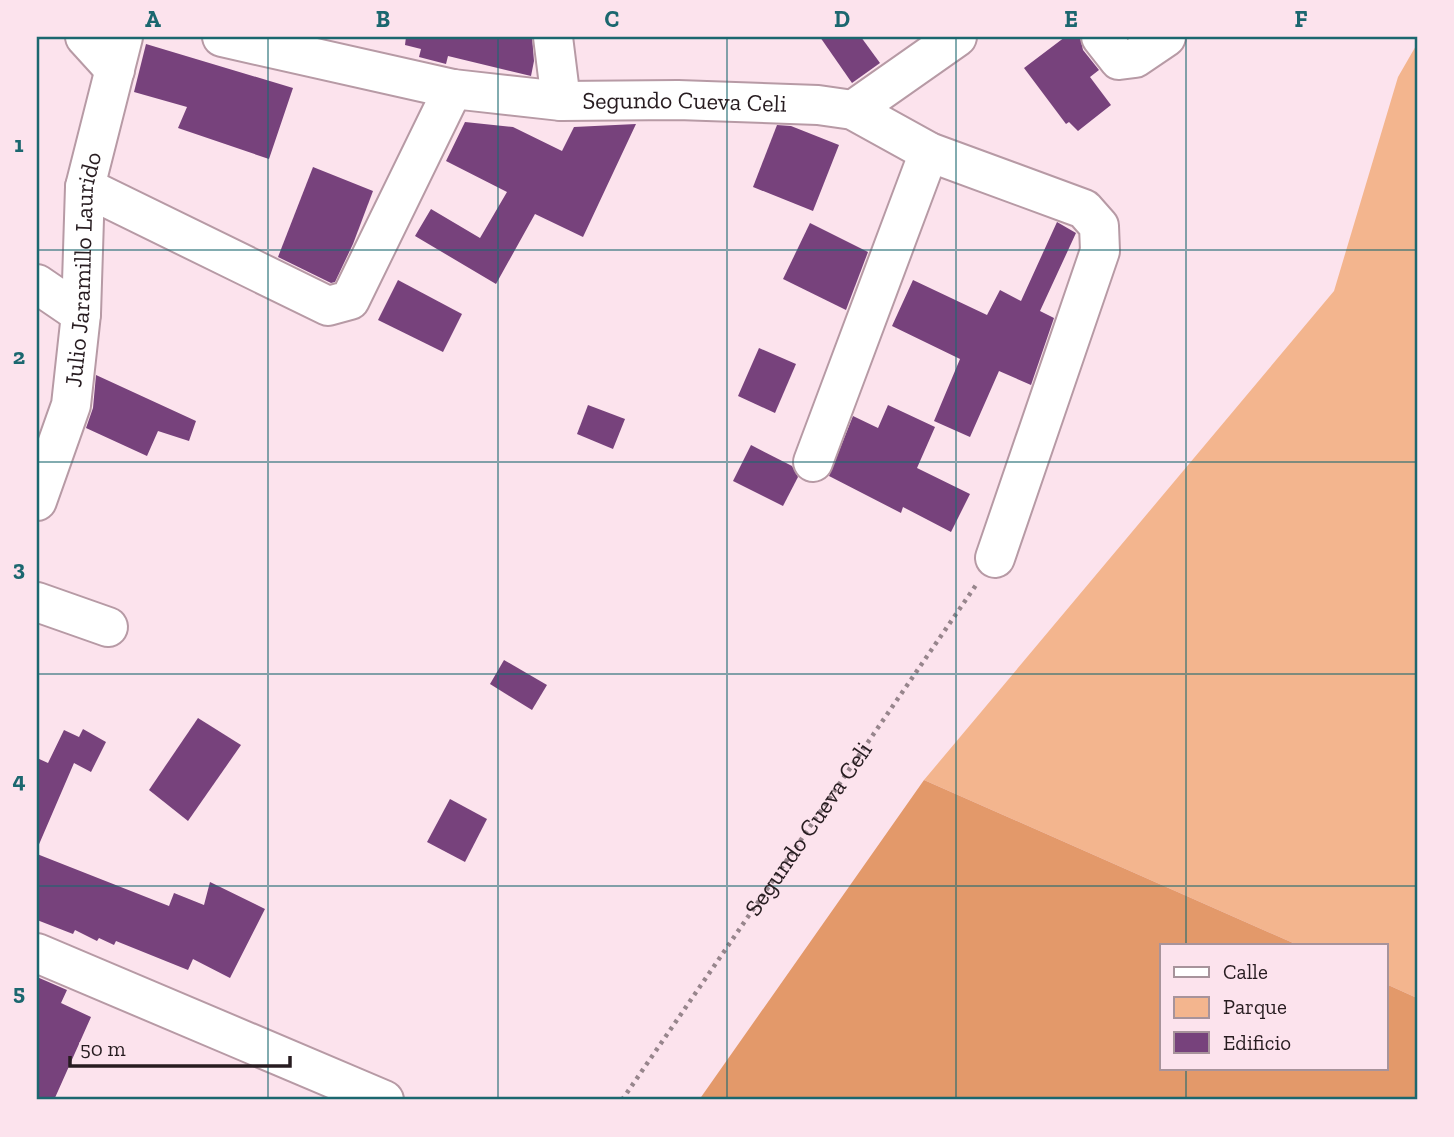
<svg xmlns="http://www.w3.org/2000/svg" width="1454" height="1137" font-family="'Zilla Slab',serif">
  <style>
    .green { fill: #f3b58e }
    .forest { fill: #e3996a }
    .building { fill: #77427c }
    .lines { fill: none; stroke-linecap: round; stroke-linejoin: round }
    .minor-casing { stroke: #b79aa5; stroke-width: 42 }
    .path { stroke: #97858c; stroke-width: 4.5; stroke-dasharray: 3.5 5; stroke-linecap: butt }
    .minor { stroke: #fff; stroke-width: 38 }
    .grid { fill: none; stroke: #1b676f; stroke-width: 2; stroke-opacity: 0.55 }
    .labels { text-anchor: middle; stroke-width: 7; stroke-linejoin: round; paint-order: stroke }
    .street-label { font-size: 24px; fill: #271c20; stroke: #fce3ed }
    .neatline { fill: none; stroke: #1b676f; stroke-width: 2.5 }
    .grid-label { font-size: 23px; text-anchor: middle; font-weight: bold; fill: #1b676f }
  </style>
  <rect width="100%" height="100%" fill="#fce3ed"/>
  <path class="green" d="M1417 44V998L1386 984V946H1300L924 780 1334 291 1398 77Z"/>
  <path class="forest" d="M924 780 1300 946H1162V1069H1386V984L1417 998V1100H699Z"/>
  <g class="building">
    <path d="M406 37H532L534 61 531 76 448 56 446 64 419 57 421 49 405 45Z"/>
    <path d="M820 37H861L880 63 852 83Z"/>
    <path d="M1065 37H1080L1083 50 1099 70 1090 77 1111 105 1078 131 1069 122 1066 124 1024 68Z"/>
    <path d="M146 44 293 88 269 159 178 128 187 107 134 92Z"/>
    <path d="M465 122 513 127 562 151 574 127 636 124 583 237 535 214 496 284 415 236 431 209 480 238 507 192 446 161Z"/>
    <path d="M777 125 791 126 839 145 813 211 753 187Z"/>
    <path d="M313 167 373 191 353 244 335 282 331 283 278 257Z"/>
    <path d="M1057 222 1076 233 1040 311 1054 318 1031 385 999 371 970 437 934 421 960 359 892 326 913 280 987 315 1000 290 1021 301Z"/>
    <path d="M810 223 868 252 846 310 783 279Z"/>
    <path d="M398 280 462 314 443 352 378 320Z"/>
    <path d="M759 348 796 364 775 413 738 396Z"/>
    <path d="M96 375 196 421 189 441 158 431 147 456 86 428 93 408Z"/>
    <path d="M588 405 625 419 613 449 577 434Z"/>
    <path d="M888 405 935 427 917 468 970 494 951 532 903 507 901 513 829 476 853 416 878 428Z"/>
    <path d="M751 445 792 466 798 477 783 506 733 481Z"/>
    <path d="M504 660 547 685 532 710 490 684Z"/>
    <path d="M198 718 241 745 188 821 149 790Z"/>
    <path d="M83 729 106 742 91 772 74 763 37 849V758L48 763 64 730 79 737Z"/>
    <path d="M450 799 487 819 465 862 427 842Z"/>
    <path d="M37 854 169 906 174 893 204 905 210 882 265 909 230 978 193 959 188 970 116 941 114 945 99 938 97 941 75 930 73 934 37 920Z"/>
    <path d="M37 977 67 990 61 1003 91 1017 54 1100H37Z"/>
  </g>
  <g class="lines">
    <defs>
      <g id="minor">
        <path d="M85 37 115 70"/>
        <path id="s2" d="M222 37 453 89 561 101 678 100 818 105 853 110 929 152 1084 209 1099 226 1100 251 995 558"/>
        <path d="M553 37 561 101"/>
        <path d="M1101 37 1119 60 1135 58 1166 37"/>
        <path d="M853 110 957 37"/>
        <path d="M85 187 328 306 350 300 453 89"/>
        <path d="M37 284 81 314"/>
        <path d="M813 462 929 152"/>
        <path id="s3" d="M37 501 71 405 81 314 85 187 123 37"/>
        <path d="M37 602 108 627"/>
        <path d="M37 953 384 1100"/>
      </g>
    </defs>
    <use href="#minor" class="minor-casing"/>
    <path class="path" id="s1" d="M622 1100 976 585"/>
    <use href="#minor" class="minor"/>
  </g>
  <path class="grid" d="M268 37V1100M498 37V1100M727 37V1100M956 37V1100M1186 37V946M37 250H1417M37 462H1417M37 674H1417M37 886H1417M1186 1069V1100"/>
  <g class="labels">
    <g class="street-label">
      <text dy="8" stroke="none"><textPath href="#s2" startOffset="469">Segundo Cueva Celi</textPath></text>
      <text dy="8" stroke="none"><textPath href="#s3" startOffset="238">Julio Jaramillo Laurido</textPath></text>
      <text dy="8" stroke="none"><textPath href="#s1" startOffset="329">Segundo Cueva Celi</textPath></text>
    </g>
  </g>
  <rect width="1454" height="1137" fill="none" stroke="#fce3ed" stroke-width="77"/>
  <rect x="1160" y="944" width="228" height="126" fill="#fce3ed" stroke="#a7939b" stroke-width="2"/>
  <rect x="1174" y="967" width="35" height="10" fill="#ffffff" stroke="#a7939b" stroke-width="2"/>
  <text x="1223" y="979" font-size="21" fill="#271c20">Calle</text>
  <rect x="1174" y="997" width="35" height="21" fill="#f3b58e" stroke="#a7939b" stroke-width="2"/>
  <text x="1223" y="1014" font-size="21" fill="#271c20">Parque</text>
  <rect x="1174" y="1032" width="35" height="21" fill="#77427c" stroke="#a7939b" stroke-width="2"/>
  <text x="1223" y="1050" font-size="21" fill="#271c20">Edificio</text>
  <path d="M70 1056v10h220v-10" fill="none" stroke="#271c20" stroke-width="3.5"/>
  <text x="80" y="1056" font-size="21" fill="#271c20" stroke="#fce3ed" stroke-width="5" paint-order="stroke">50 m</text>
  <rect x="38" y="38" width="1378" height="1060" class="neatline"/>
  <g class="grid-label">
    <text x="153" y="27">A</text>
    <text x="383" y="27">B</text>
    <text x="612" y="27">C</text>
    <text x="842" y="27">D</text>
    <text x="1071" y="27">E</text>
    <text x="1301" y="27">F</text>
    <text x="19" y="152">1</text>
    <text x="19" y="364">2</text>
    <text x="19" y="576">3</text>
    <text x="19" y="788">4</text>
    <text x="19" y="1000">5</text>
  </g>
</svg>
